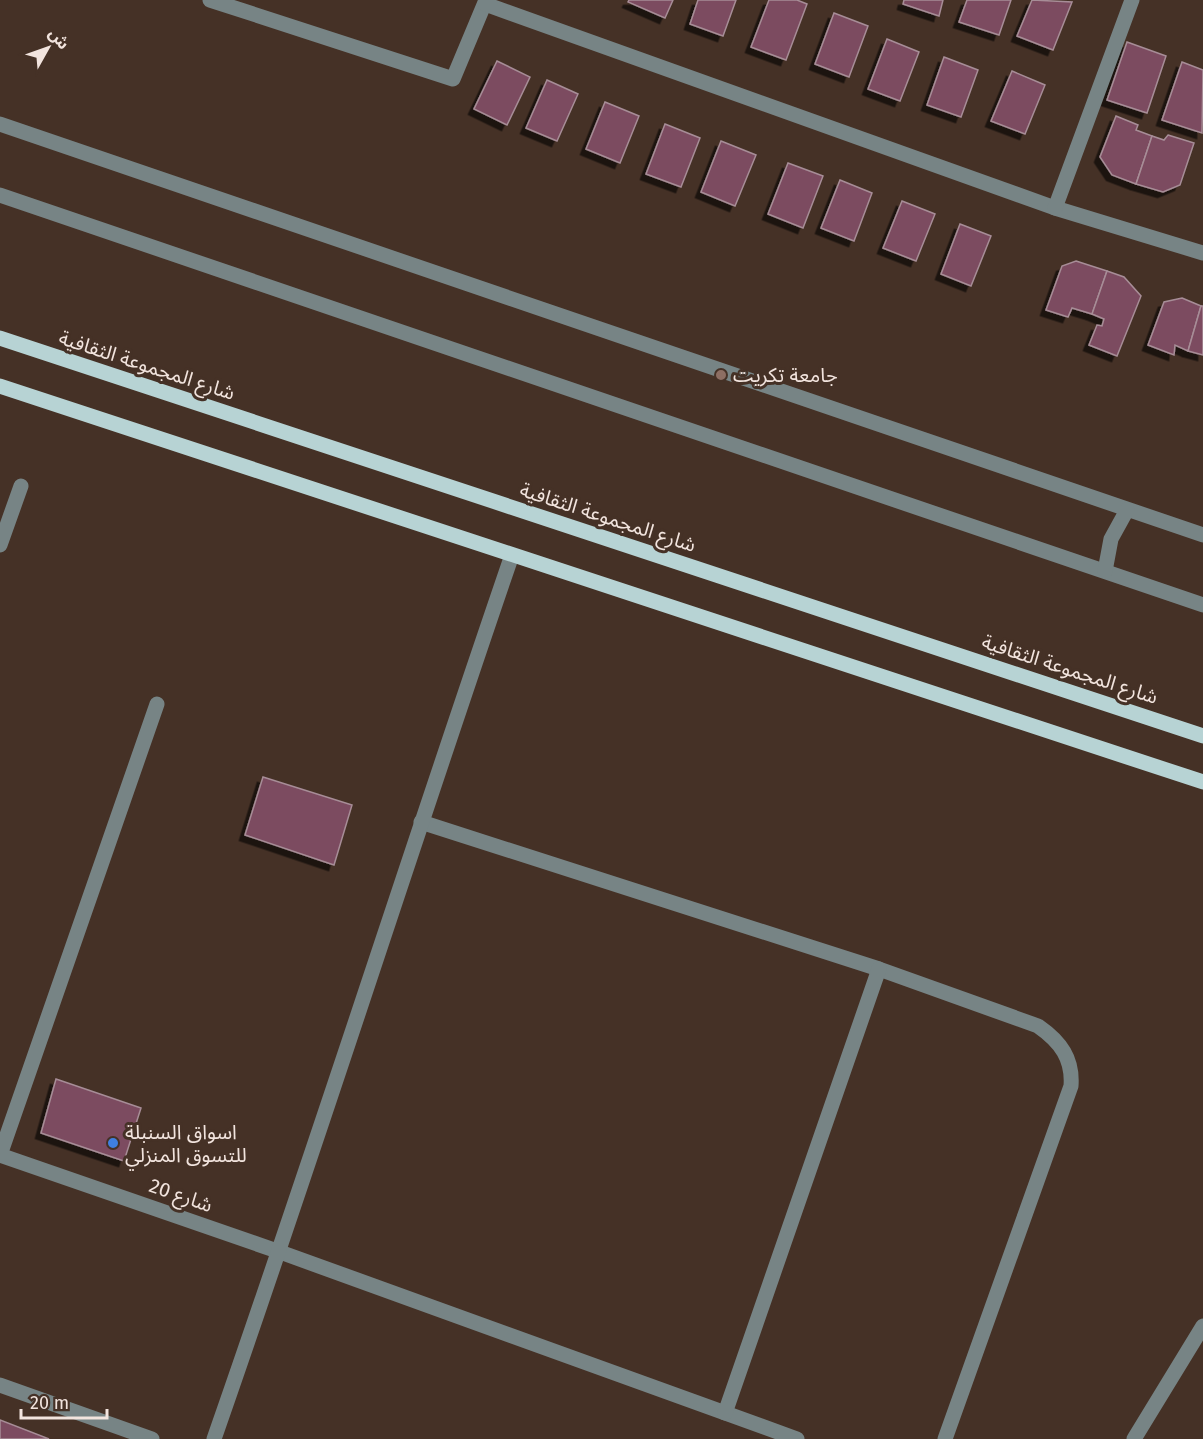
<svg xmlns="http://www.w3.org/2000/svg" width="1203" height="1439" font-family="'Fira Sans','Noto Sans Arabic',sans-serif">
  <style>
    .building { fill: #7c4b60; stroke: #a78d97; stroke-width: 1.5; filter: url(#shadow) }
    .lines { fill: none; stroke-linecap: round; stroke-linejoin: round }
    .minor { stroke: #778485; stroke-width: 15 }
    .major { stroke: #b7d3d4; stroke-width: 15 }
    .education-dot { fill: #8d6e63; stroke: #453126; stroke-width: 2 }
    .shop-dot { fill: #3f7fe0; stroke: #453126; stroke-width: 2 }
    .labels { text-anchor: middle; stroke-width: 6; stroke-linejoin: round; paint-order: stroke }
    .street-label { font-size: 20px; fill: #f2e4de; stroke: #453126 }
    .poi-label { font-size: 20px; fill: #f2e4de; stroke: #453126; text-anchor: start }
  </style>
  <defs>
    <filter id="shadow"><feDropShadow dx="-5.5" dy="5.5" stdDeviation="0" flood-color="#0009"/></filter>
  </defs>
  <rect width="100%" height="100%" fill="#453126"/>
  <g class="building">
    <path d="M629 0H673L665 18 628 2Z"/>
    <path d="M698 0H736L723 36 690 24Z"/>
    <path d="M769 0H797L807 4 786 60 751 47Z"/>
    <path d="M904 0H943L939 16 903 4Z"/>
    <path d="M967 0H1011L999 35 959 22Z"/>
    <path d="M1032 0 1072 2 1053 50 1017 36Z"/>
    <path d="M834 13 868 26 849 77 815 64Z"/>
    <path d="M887 39 919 52 900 101 868 89Z"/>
    <path d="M1127 42 1166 56 1147 113 1107 100Z"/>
    <path d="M944 57 978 70 961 117 927 105Z"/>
    <path d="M497 61 530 77 507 125 474 109Z"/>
    <path d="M1182 62 1203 70 1202 133 1162 120Z"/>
    <path d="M1012 71 1045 85 1025 134 991 121Z"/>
    <path d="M547 80 578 94 557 141 526 128Z"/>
    <path d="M605 102 639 116 620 163 586 149Z"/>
    <path d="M1116 116 1138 125 1136 130 1152 136 1136 184 1112 175 1100 157Z"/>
    <path d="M665 124 700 138 681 187 646 174Z"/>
    <path d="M1168 135 1194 143 1180 185 1163 192 1136 184 1152 136 1164 140Z"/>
    <path d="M721 141 756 155 735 206 701 192Z"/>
    <path d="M788 163 823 176 803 228 768 214Z"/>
    <path d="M840 180 872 193 854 241 821 228Z"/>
    <path d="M902 201 935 214 916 261 883 248Z"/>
    <path d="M960 224 991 236 971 286 941 274Z"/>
    <path d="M1076 261 1107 271 1092 314 1072 308 1068 317 1046 310 1062 266Z"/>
    <path d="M1107 271 1124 277 1141 296 1117 356 1089 345 1097 325 1102 326 1104 319 1092 314Z"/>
    <path d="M1182 298 1201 306 1188 351 1175 345 1174 355 1148 345 1164 302Z"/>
    <path d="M1201 306H1203V355L1188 351Z"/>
    <path d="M263 777 352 805 334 865 245 835Z"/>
    <path d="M56 1079 141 1108 124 1161 41 1133Z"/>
    <path d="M0 1420 49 1439H0Z"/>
  </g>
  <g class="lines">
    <g class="minor">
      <path d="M210 0 453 79 486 0"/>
      <path d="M485 4 1055 208 1203 253"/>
      <path d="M0 124 1203 535"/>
      <path d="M0 195 1203 605"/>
      <path d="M1055 208 1132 0"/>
      <path d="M0 545 21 486"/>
      <path d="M1105 571 1111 539 1127 510"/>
      <path d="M157 704 0 1155 280 1252 797 1439"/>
      <path d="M421 822 879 969 1038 1026C1061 1042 1073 1059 1071 1086L945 1439"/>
      <path d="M0 1385 152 1439"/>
      <path d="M725 1413 879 969"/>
      <path d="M214 1439C317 1145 411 849 512 555"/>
      <path d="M1134 1439 1203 1326"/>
    </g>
    <g class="major">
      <path d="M0 338 1203 736"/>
      <path d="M0 386 1203 782"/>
    </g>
  </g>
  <circle class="education-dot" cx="721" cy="375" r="6"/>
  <circle class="shop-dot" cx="113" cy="1143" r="6"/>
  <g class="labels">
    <g class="street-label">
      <text transform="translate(147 365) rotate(18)" y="7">شارع المجموعة الثقافية</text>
      <text transform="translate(608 517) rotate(18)" y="7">شارع المجموعة الثقافية</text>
      <text transform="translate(1070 669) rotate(18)" y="7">شارع المجموعة الثقافية</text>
      <text transform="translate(181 1195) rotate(19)" y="7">شارع 20</text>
    </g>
    <g class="poi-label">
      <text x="733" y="382">جامعة تكريت</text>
      <text x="125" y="1139">اسواق السنبلة<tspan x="125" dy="23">للتسوق المنزلي</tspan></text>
    </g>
  </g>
  <g transform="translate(48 48) rotate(50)" stroke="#453126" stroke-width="4.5" paint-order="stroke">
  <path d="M0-4.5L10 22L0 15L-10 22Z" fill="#f2e4de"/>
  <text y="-9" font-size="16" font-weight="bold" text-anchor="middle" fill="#f2e4de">ش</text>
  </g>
  <path d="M21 1409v9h86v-9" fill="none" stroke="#f2e4de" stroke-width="3"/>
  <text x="30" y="1409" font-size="18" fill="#f2e4de" stroke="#453126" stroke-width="4.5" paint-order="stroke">20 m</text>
</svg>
